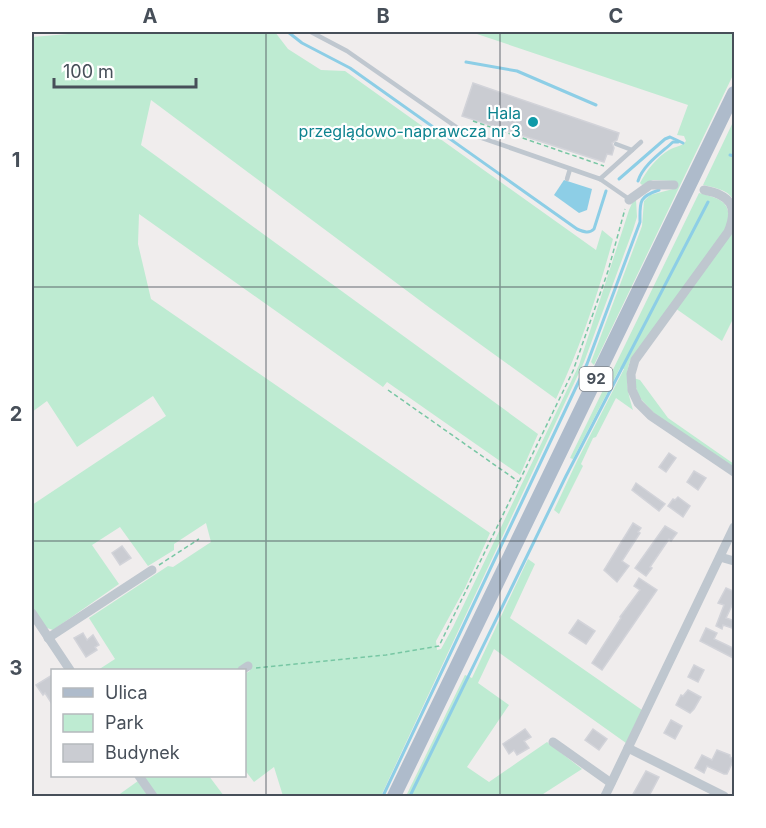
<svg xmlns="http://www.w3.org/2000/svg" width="766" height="828" font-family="Inter,sans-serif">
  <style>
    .green { fill: #beebd2 }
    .water { fill: #8dcee6 }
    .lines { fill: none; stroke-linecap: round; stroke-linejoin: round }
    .stream { stroke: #8dcee6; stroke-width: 3 }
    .building { fill: #caccd2; stroke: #d2d3d9; stroke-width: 1.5 }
    .path { stroke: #78c7a4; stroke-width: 1.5; stroke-dasharray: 4.5 3; stroke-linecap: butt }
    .service { stroke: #bfc7cf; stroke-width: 4.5 }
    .minor { stroke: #bfc7cf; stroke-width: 9 }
    .primary { stroke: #aebbcb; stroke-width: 14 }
    .grid { fill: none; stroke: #474f59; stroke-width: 1.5; stroke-opacity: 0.55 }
    .culture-dot { fill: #0f9aa8; stroke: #fff; stroke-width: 2 }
    .labels { text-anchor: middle; stroke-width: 4.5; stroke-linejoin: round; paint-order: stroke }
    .shield { fill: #fff; stroke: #7e848b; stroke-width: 1.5 }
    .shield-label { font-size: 15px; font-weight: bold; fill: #474f59 }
    .culture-label { font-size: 16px; fill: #0d838f; stroke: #fff; text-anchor: end }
    .neatline { fill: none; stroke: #474f59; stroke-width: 2 }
    .grid-label { font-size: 20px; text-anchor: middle; font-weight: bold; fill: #474f59 }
  </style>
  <rect width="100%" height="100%" fill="#f0eded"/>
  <g class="green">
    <path d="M93 32H275L288 49 321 70 345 71 596 250 602 230 613 239C598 294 580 348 556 399L430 308 151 100 141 145 538 434 520 475 387 382 383 387 139 214 138 244 151 299 490 533 465 588 436 641 437 650 441 649 453 627 579 365 629 210 633 201 636 199 637 217 633 230 584 362 381 796H283L274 767 254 782 244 769V674L250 671 248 663 237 670H98L115 659 89 618 168 566 173 567 211 542 206 523 174 544V550L148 566 120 527 92 545 119 584 53 630 44 627 32 607V505L166 416 153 396 77 447 47 401 32 412V37Z"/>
    <path d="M471 32H734V73L594 365 591 362 642 226 644 201 650 195 673 189 672 181 653 180 642 185 640 183C646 171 658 156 669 150 676 146 681 147 686 141L684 136 677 135 688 105Z"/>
    <path d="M734 120V201C728 189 715 188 703 185Z"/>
    <path d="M699 193C722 199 735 203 725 231L630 361C624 378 628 393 633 410L616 398 596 437 593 438 581 464 583 466 559 514 554 510 577 461 624 369 620 368 573 459 570 458Z"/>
    <path d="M734 228V317L722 341 675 308Z"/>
    <path d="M633 378 640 380 668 418 734 464V468L656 415 639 397Z"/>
    <path d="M528 559 535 564 510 618 642 710 626 743 494 649 478 683 509 705 467 767 489 782 547 742 582 769 540 796H406L465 675 472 678Z"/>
    <path d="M143 776H209L224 796H157Z"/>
    <path d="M138 781 148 796H117Z"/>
  </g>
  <path class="water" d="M564 180 592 189 587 210 579 213 554 195Z"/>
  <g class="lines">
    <g class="stream">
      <path d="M288 32 302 43 350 68 577 229C584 232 589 234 594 229L606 191"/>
      <path d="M466 62 517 71 596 105"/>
      <path d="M730 155 734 156"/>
      <path d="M619 179 665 139 670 137 683 143"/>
      <path d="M638 181C643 165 661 153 673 142H678"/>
      <path d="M383 796 587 364 640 222C640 202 638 197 659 190"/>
      <path d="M410 796 566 476 708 202"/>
    </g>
  </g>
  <g class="building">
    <path d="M473 83 619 133 617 140 612 143 614 148 612 155 607 154 604 162 462 116Z"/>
    <path d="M669 453 676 458 666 472 659 467Z"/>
    <path d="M694 471 706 478 698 490 687 482Z"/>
    <path d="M636 483 665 504 659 511 632 490Z"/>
    <path d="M678 497 690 506 683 517 668 506 673 499 675 500Z"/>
    <path d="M633 523 641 528 638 532 640 533 622 561 629 566 617 582 604 570Z"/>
    <path d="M665 526 677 533 671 541 669 539 650 567 652 568 646 576 635 568Z"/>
    <path d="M122 546 131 558 120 565 112 553Z"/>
    <path d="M639 578 657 590 602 670 592 663 621 618 620 617 640 590 634 586Z"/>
    <path d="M726 588 735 592V599L726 618 735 621V629L723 625 722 629 716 626 724 605 718 603Z"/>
    <path d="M578 620 595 631 586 644 569 633Z"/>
    <path d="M706 628 717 633 714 639 735 649V659L700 641Z"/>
    <path d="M83 633 87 640 93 635 99 645 95 647 97 650 86 657 74 638Z"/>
    <path d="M694 665 704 670 698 682 688 677Z"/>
    <path d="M52 675V704L45 693 43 695 36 685Z"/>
    <path d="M688 690 701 697 694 709 690 713 676 705 681 695 683 696Z"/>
    <path d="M671 720 682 726 675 739 664 733Z"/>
    <path d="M525 729 531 737 524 741 529 748 517 755 514 750 509 754 503 744Z"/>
    <path d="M593 729 607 739 599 750 585 740Z"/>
    <path d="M717 750 730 755V757L734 759 727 774H724L707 766 704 773 695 768 702 755 712 760Z"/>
    <path d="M646 771 659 777 649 796H632Z"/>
  </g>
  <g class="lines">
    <g class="path">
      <path d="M473 121 604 166"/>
      <path d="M388 390 519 482"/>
      <path d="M159 565 199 539"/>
      <path d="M256 668 386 655 439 646 573 371 608 271 625 209"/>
    </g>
    <g class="service">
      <path d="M311 32 347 51 462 131 600 179 629 199"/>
      <path d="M616 144 632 150"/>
      <path d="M567 179 570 169"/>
      <path d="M600 179 641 142"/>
    </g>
    <g class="minor">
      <path d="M704 190C730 195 739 206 728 232L635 360 631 374 632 390 638 403 651 416 734 472"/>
      <path d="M629 200 650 185H674"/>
      <path d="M720 557 734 561"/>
      <path d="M32 613 70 670"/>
      <path d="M48 638 152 570"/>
      <path d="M242 670 248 666"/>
      <path d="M553 742 611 783"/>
      <path d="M628 748 724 796"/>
      <path d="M139 776 153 796"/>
      <path d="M605 796 734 527"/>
    </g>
    <path class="primary" d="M394 796 734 93"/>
  </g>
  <path class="grid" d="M266 32V796M500 32V796M32 287H734M32 541H734"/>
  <circle class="culture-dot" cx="533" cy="122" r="6"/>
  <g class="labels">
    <rect class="shield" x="579.5" y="367" width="33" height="24" rx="4.5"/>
    <g class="shield-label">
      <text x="596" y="384">92</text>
    </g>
    <g class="culture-label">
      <text x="521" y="119">Hala<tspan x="521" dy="18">przeglądowo-naprawcza nr 3</tspan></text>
    </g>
  </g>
  <rect width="766" height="828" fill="none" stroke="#ffffff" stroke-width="66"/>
  <rect x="51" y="669" width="195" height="108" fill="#ffffff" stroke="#b5b9bd" stroke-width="1.5"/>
  <rect x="63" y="688" width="30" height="9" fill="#aebbcb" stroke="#b5b9bd" stroke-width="1.5"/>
  <text x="105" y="699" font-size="18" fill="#474f59">Ulica</text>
  <rect x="63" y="714" width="30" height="18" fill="#beebd2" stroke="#b5b9bd" stroke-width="1.5"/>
  <text x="105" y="729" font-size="18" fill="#474f59">Park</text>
  <rect x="63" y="744" width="30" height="18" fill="#caccd2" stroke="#b5b9bd" stroke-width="1.5"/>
  <text x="105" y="759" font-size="18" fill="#474f59">Budynek</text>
  <path d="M54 78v9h142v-9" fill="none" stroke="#474f59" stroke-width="3"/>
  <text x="63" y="78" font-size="18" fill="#474f59" stroke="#ffffff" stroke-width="4.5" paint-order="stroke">100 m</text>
  <rect x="33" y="33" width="700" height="762" class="neatline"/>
  <g class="grid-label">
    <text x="150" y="23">A</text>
    <text x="383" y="23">B</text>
    <text x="616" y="23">C</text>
    <text x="16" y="167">1</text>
    <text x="16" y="421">2</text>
    <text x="16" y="675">3</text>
  </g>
</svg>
